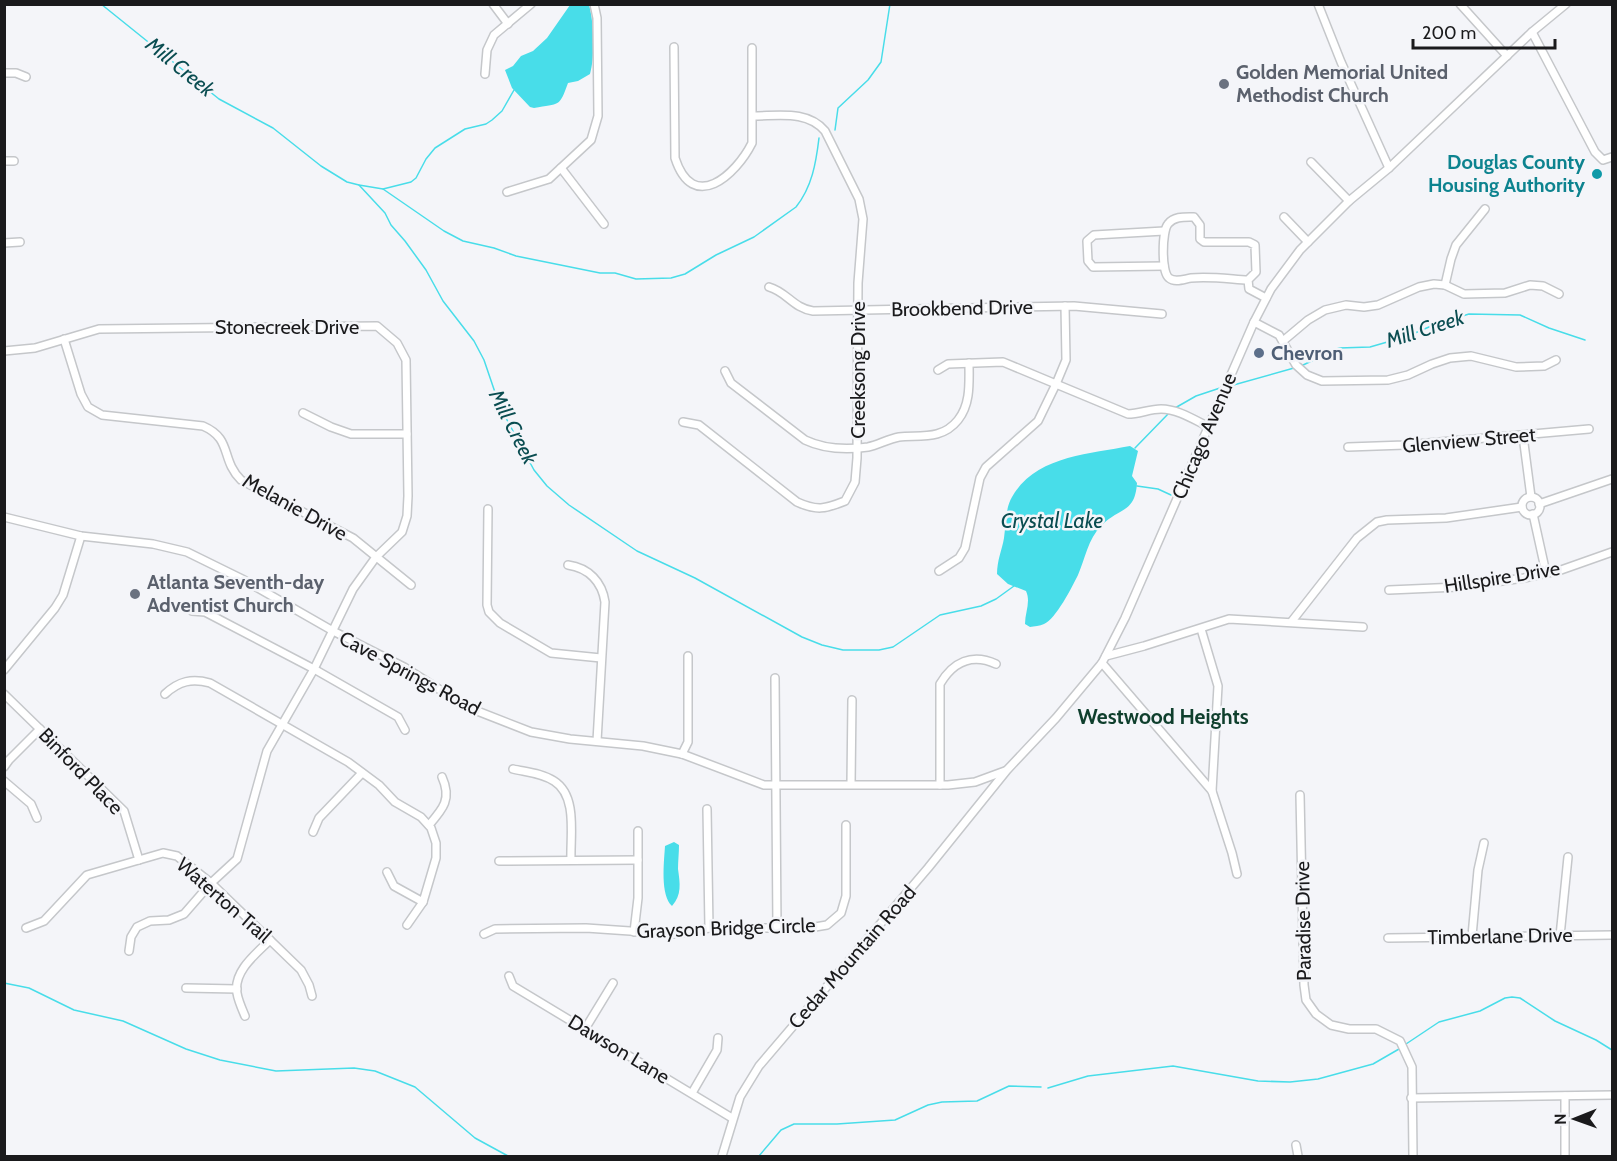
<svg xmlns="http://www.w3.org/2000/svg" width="1617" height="1161" font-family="Cabin,sans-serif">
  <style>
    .water { fill: #48dde9 }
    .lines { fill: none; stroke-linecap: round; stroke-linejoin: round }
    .stream { stroke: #48dde9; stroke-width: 1.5 }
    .minor-casing { stroke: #c5c7ca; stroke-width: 10 }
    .minor { stroke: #fff; stroke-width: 7 }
    .worship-dot { fill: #6b7280; stroke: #f4f5f9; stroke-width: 2 }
    .culture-dot { fill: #0f9aa8; stroke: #f4f5f9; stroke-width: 2 }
    .service-dot { fill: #5c6f8a; stroke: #f4f5f9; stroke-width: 2 }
    .labels { text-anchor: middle; stroke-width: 5; stroke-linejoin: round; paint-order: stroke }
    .worship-label { font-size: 20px; font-weight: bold; fill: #5b616d; stroke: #f4f5f9; text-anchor: start }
    .culture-label { font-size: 20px; font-weight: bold; fill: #0d838f; stroke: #f4f5f9; text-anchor: end }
    .street-label { font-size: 20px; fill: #1a1a1c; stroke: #f4f5f9 }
    .service-label { font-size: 20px; font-weight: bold; fill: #4e5e75; stroke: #f4f5f9; text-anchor: start }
    .water-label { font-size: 21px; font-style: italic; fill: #0a4d51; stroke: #f4f5f9 }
    .neighbourhood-label { font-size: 21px; font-weight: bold; fill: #0f3f2d; stroke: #f4f5f9 }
  </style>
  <rect width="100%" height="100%" fill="#f4f5f9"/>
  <g class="water">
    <path d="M570 5H589C594 22 595 57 590 74L578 81 568 83C559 108 560 103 534 108L530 107 512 88 505 70 513 66 521 56 533 51 547 38Z"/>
    <path d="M1130 446 1138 451 1132 476 1137 483C1135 514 1119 507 1101 526 1088 539 1085 559 1078 575 1072 587 1056 619 1044 624 1040 626 1034 626 1030 627L1025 624C1025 612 1031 602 1026 591L1008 584 997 574C997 560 1002 550 1004 538 1006 525 1005 509 1012 497 1035 456 1089 454 1130 446Z"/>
    <path d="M674 842 679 845C679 853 678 861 678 869 680 883 682 895 672 906 660 895 664 862 665 846Z"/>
  </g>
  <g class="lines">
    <g class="stream">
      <path d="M101 4 219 99 273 128 321 166 347 182 359 185 383 189 411 182 416 178 426 159 435 148 465 129 486 124 492 120 502 111 514 90"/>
      <path d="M835 130 838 108 868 80 881 62 890 4"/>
      <path d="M359 185 385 213 391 225 405 241 426 270 443 301 474 341 484 360 500 407 534 470 547 486 569 505 637 551 695 578 802 637 822 645 843 650H879L893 647 940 615 981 606 996 599 1014 586"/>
      <path d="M383 189 444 231 463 241 494 248 516 256 600 273H615L636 279 671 278 685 274 716 255 754 237 796 207C812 187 816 163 819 138"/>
      <path d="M1301 366 1339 348 1370 347 1408 336 1436 324 1469 314 1520 315 1549 328 1585 340"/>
      <path d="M1230 386 1294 368"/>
      <path d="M1175 408 1196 396 1220 388"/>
      <path d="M1135 448 1168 414"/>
      <path d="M1137 486 1158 489 1171 495"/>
      <path d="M4 983 29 988 74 1010 123 1021 186 1049 220 1060 276 1071 354 1068 375 1071 415 1087 475 1138 508 1156"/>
      <path d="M1406 1044 1439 1022 1480 1011 1505 998 1512 997 1520 998 1555 1021 1596 1040 1612 1050"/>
      <path d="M1048 1088 1088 1076 1173 1066 1258 1081 1290 1082 1318 1079 1373 1064 1399 1049"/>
      <path d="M759 1156 781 1130 794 1124H837L895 1120 928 1105 942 1102 977 1101 1009 1086 1041 1087"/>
    </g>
    <defs>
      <g id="minor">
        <path d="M493 4 508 24"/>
        <path d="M1318 4 1341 62 1389 168"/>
        <path d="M1460 4 1507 56"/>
        <path d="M1532 32 1595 152 1603 160 1612 157"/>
        <path d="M674 47 675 158C693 214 736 175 752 143V48"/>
        <path d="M4 73H16L26 77"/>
        <path d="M485 74 487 50 494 35 531 4"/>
        <path d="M4 161H14"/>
        <path d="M1311 162 1349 201"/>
        <path d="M561 168 604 224"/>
        <path d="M507 192 549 179 591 140 598 116 597 18 594 4"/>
        <path d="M1284 217 1308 242"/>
        <path d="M1164 231 1094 235 1087 241 1088 261 1093 267 1164 266"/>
        <path d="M4 243 20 242"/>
        <path d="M1248 280C1230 279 1208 276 1191 278 1184 279 1175 283 1169 278 1161 272 1162 231 1168 224 1174 216 1185 217 1194 217L1200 225V239L1204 242H1249L1255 245 1256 272 1248 280 1249 289 1266 298"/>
        <path d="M1445 285 1451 259 1456 245 1485 209"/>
        <path d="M769 287C787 292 793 308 813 311L1074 306 1162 314"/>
        <path d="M1254 322 1279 335 1296 365 1307 375 1322 381 1388 380 1408 375 1432 364 1450 358 1471 356 1516 367 1544 366 1556 360"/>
        <path d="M64 339 81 394 88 407 102 415 203 426C233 439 220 459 241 480L353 538 411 585"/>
        <path d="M1283 341 1308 320 1325 310 1346 305 1364 307 1378 305 1419 287 1434 284 1445 285 1464 294 1505 293 1530 285 1543 286 1559 294"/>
        <path d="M4 351 35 348 99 329 377 326 397 343 406 360 408 496 407 516 402 532 376 557 353 589 314 669 267 751 237 859 211 883 184 914 169 920 150 921 137 927 131 937 129 951"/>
        <path d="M938 370 948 364 1003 362 1128 414C1139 414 1150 409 1161 409 1177 409 1193 419 1207 426"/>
        <path d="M725 371 731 383 805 440C824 449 847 450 868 447 878 445 888 439 899 437 921 435 942 440 958 420 971 404 969 382 969 363"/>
        <path d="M303 413 331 427 351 434H407"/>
        <path d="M683 422 699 425 797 502C817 511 825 509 845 501L855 482 857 458 858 283 863 219 859 199 825 131C807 110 779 116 753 116"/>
        <path d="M1523 436 1531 497"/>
        <path d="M1348 447 1405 445 1589 429"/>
        <circle cx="1531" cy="506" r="9"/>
        <path d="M1539 504 1612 479"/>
        <path d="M488 509 487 605 489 612 500 623 551 653 601 658"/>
        <path d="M1533 514 1546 573"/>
        <path d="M4 517 81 536 153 544 187 552 244 580 333 631 404 667 467 707 531 732 570 739 643 746 682 754 764 785H948L975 782 1005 771"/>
        <path d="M568 565C589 568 602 582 605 602L597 741"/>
        <path d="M939 571 959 558 965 548 980 478 986 467 1038 421 1056 384 1066 360 1065 306"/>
        <path d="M1389 590 1458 587 1524 578 1561 570 1612 552"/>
        <path d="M192 611 205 612 314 669 398 717 405 730"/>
        <path d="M1292 621 1357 538 1377 522 1387 520 1446 518 1522 507"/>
        <path d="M1201 629 1218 686 1212 791"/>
        <path d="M1106 656 1144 646 1229 619 1363 627"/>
        <path d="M1102 663 1212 791 1232 853 1237 874"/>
        <path d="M4 670 55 608 63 595 81 536"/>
        <path d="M775 678 777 927"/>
        <path d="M4 694 124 811 139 860"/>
        <path d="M165 694C179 681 192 678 210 683L348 762 379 785 395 802 421 817 431 828 436 843V858L423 902 407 925"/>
        <path d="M682 754 688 742V656"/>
        <path d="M4 767 9 760 40 729"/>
        <path d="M513 769C526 772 542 773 554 781 578 796 570 836 571 860"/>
        <path d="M4 781 31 804 37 818"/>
        <path d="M851 784 852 700"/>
        <path d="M940 785V684C953 662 972 653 996 664"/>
        <path d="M1300 795 1304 985 1306 1000 1316 1014 1331 1025 1349 1029H1376L1400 1041 1412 1067 1413 1156"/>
        <path d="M707 809 709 928"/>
        <path d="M429 825C443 809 452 799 442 777"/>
        <path d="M313 832 319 818 362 773"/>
        <path d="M499 861 638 860"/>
        <path d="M387 872 394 886 423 902"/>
        <path d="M26 928 44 921 87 875 163 853 177 856 211 883 301 970 309 985 312 996"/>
        <path d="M634 932 638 898V831"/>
        <path d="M484 934 495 929 586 928 674 934 709 928H809L827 925 841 913 846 896V825"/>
        <path d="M1472 936 1478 870 1484 843"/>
        <path d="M1560 936 1568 857"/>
        <path d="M1388 938 1612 935"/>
        <path d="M509 976 513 986 732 1118"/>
        <path d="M186 988 237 989"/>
        <path d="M245 1016C242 1009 238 1000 237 993 233 971 257 953 270 940"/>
        <path d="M585 1029 613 983"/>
        <path d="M692 1093 717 1050 718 1038"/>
        <path d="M1565 1096V1156"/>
        <path d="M1411 1098 1612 1095"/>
        <path d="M1296 1145 1298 1156"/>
        <path d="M722 1156 740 1097 759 1066 928 868 1007 770 1056 718 1102 663 1125 618 1254 322 1271 289 1300 250 1349 201 1389 168 1532 32 1566 4"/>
      </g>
    </defs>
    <use href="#minor" class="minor-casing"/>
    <use href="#minor" class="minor"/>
  </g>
  <g class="worship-dot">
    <circle cx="1224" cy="84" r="6"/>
    <circle cx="135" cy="594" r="6"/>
  </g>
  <circle class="culture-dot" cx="1597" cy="174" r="6"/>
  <circle class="service-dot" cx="1259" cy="353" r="6"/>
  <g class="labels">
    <g class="worship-label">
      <text x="1236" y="79">Golden Memorial United<tspan x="1236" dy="23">Methodist Church</tspan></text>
      <text x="147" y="589">Atlanta Seventh-day<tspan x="147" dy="23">Adventist Church</tspan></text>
    </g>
    <g class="culture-label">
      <text x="1585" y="169">Douglas County<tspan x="1585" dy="23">Housing Authority</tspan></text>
    </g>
    <g class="street-label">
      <text transform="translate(962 308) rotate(-1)" y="7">Brookbend Drive</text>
      <text x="287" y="334">Stonecreek Drive</text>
      <text transform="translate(858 370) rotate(-90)" y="7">Creeksong Drive</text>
      <text transform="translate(1204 436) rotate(-67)" y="7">Chicago Avenue</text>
      <text transform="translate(1469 440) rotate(-5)" y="7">Glenview Street</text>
      <text transform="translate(295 507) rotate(29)" y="7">Melanie Drive</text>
      <text transform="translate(1502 577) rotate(-9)" y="7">Hillspire Drive</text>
      <text transform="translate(410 673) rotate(28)" y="7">Cave Springs Road</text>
      <text transform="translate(81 771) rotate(46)" y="7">Binford Place</text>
      <text transform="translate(224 900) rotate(41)" y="7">Waterton Trail</text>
      <text transform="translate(1303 921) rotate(-91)" y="7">Paradise Drive</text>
      <text transform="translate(726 928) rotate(-2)" y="7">Grayson Bridge Circle</text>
      <text transform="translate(1500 936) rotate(-1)" y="7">Timberlane Drive</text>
      <text transform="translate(852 957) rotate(-49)" y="7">Cedar Mountain Road</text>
      <text transform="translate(619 1049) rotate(31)" y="7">Dawson Lane</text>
    </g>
    <g class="service-label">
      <text x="1271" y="360">Chevron</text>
    </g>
    <g class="water-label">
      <text transform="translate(180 67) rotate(39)" y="7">Mill Creek</text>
      <text transform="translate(1425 329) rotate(-18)" y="7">Mill Creek</text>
      <text transform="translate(513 427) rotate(63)" y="7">Mill Creek</text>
      <text x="1052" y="528">Crystal Lake</text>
    </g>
    <g class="neighbourhood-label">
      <text x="1163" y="724">Westwood Heights</text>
    </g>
  </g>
  <rect width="1617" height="1161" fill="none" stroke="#1a1a1c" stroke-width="12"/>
  <g transform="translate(1575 1119) rotate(269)" stroke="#f4f5f9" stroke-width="4.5" paint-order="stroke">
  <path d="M0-4.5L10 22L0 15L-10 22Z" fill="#1a1a1c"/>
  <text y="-9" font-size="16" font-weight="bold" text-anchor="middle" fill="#1a1a1c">N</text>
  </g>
  <path d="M1413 39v9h142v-9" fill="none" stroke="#1a1a1c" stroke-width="3"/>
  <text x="1422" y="39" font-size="18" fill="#1a1a1c" stroke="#f4f5f9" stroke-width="4.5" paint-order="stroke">200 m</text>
</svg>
